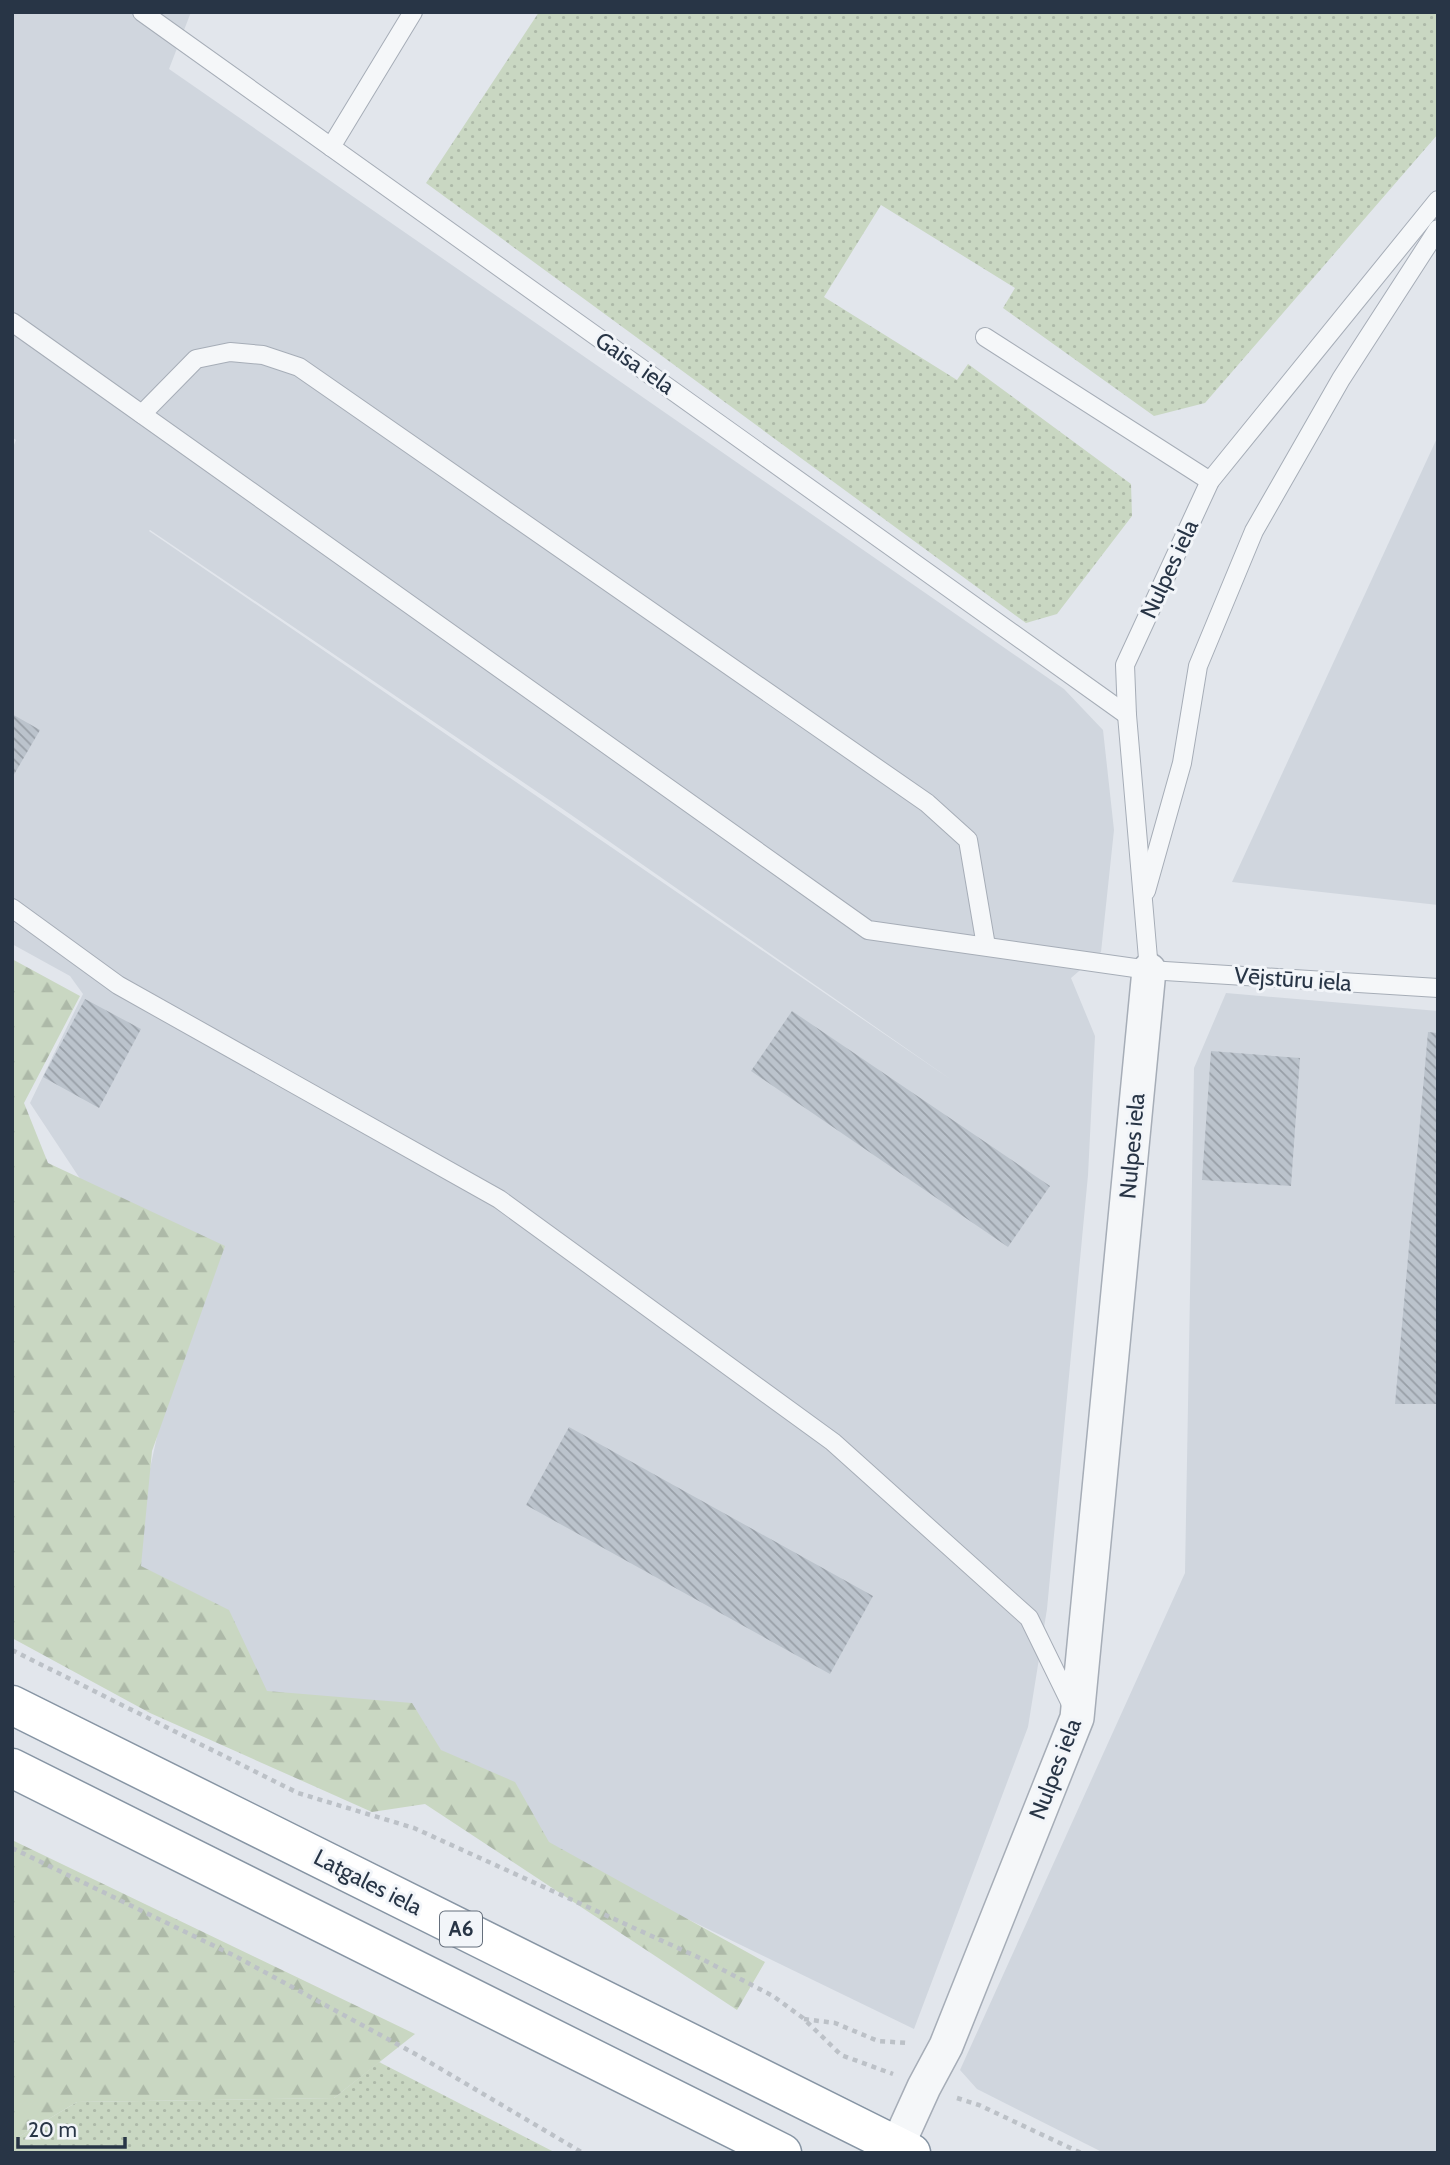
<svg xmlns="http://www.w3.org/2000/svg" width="1450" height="2165" font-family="Cabin,sans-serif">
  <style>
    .built { fill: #d0d6de; fill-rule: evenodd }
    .grass { fill: url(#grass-dots) }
    .forest { fill: url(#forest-firs) }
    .building { fill: url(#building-back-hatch) }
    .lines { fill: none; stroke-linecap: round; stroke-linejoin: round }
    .service-casing { stroke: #a6adb7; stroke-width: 20 }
    .minor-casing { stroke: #a6adb7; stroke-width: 36 }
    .trunk-casing { stroke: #8795a4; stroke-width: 41 }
    .path { stroke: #bcc1c7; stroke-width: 4.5; stroke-dasharray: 5 5; stroke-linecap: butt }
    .service { stroke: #f5f7f9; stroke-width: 18 }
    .minor { stroke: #f5f7f9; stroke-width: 33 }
    .trunk { stroke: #fff; stroke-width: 38 }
    .labels { text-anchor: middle; stroke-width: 6; stroke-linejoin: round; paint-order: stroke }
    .shield { fill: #f2f5f9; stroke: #656f7c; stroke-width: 2 }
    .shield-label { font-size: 21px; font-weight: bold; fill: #283546 }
    .street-label { font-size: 23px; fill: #283546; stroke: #f2f5f9 }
  </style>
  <defs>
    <pattern id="grass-dots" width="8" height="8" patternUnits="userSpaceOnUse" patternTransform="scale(1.75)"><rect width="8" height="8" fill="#c9d7c2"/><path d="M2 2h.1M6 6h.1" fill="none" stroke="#adb9a8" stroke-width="1.8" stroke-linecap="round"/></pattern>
    <pattern id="forest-firs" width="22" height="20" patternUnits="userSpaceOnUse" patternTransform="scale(1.75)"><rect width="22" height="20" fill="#c9d7c2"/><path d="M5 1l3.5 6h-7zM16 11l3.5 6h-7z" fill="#adb9a8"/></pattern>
    <pattern id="building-back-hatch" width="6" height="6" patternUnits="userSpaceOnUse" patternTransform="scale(1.75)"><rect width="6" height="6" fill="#bbc3cc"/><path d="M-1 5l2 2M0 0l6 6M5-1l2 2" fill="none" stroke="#989fa7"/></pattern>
  </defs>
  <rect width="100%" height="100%" fill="#e2e6ec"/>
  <g class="built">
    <path d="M12 12H191L169 69 1064 689 1103 730 1114 830 1101 952 1071 978 1095 1036 1088 1175 1047 1609 1028 1727 914 2029 113 1640 180 1330 30 1103 83 994 70 976 12 944V450L16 440 12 437ZM150 530 567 812 953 1081 149 531Z"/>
    <path d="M1438 436V905L1232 882Z"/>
    <path d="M1226 993 1438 1011V2153H1104L977 2089 960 2070 1185 1573 1194 1068Z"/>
  </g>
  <g class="grass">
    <path d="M539 12H1438V134L1205 403 1154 416 1003 308 1015 288 881 205 824 297 957 380 968 364 1131 484 1132 516 1057 614 1026 623 426 183Z"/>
    <path d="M379 2062 556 2153H12V2141L77 2102 334 2098Z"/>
  </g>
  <g class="forest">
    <path d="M12 959 80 996 24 1103 48 1163 225 1246 152 1451 141 1566 229 1610 267 1691 412 1703 441 1750 515 1782 549 1842 765 1962 737 2010 425 1804 372 1812 150 1713 12 1638Z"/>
    <path d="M12 1840 415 2034 334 2098 77 2102 12 2141Z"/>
  </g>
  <g class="building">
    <path d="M12 714 40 730 12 778Z"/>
    <path d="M85 999 141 1029 99 1108 43 1077Z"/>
    <path d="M792 1011 1050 1186 1008 1247 751 1071Z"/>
    <path d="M1428 1032 1438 1033V1404H1395Z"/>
    <path d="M1211 1051 1300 1058 1291 1186 1202 1180Z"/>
    <path d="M569 1427 873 1596 830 1674 526 1505Z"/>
  </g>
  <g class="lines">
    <defs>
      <g id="service">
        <path d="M142 12 1127 715"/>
        <path d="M331 147 413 12"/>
        <path d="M12 322 868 930 1149 970 1438 988"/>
        <path d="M985 337 1210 481"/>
        <path d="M142 414 196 359 230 352 263 355 299 367 927 803 968 840 986 946"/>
        <path d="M1146 891 1182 763 1198 666 1254 531 1341 379 1438 229"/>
        <path d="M12 908 118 985 499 1199 833 1442 1029 1618 1073 1708"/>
        <path d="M1149 970 1127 715 1125 665 1210 481 1438 200"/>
      </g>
      <path id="minor" d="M894 2153 924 2087 946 2046 1077 1718 1149 970"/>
      <g id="trunk">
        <path d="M12 1705 911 2153"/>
        <path d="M12 1768 782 2153"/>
      </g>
    </defs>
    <use href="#service" class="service-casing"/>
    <use href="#minor" class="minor-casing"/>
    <use href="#trunk" class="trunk-casing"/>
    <g class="path">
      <path d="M12 1650 298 1793 414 1828 700 1958 773 1996 803 2018 841 2055 893 2074"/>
      <path d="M12 1848 235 1956 419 2056 583 2153"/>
      <path d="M804 2019 835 2023 878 2041 907 2043"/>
      <path d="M957 2098 979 2105 1081 2153"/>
    </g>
    <use href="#service" class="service"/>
    <use href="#minor" class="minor"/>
    <use href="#trunk" class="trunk"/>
  </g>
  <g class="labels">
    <rect class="shield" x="440" y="1911.5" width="42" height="35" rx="5"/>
    <g class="shield-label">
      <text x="461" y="1936">A6</text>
    </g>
    <g class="street-label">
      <text transform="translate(635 363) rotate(35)" y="8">Gaisa iela</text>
      <text transform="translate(1169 569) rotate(-65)" y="8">Nulpes iela</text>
      <text transform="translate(1293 979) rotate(4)" y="8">Vējstūru iela</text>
      <text transform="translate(1132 1146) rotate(-85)" y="8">Nulpes iela</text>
      <text transform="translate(1055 1769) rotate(-69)" y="8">Nulpes iela</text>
      <text transform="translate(368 1882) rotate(27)" y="8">Latgales iela</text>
    </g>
  </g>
  <rect width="1450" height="2165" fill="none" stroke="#283546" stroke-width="28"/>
  <path d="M18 2137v10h107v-10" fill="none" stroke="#283546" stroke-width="3.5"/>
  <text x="28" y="2137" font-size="21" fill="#283546" stroke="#f2f5f9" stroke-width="5" paint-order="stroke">20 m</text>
</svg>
